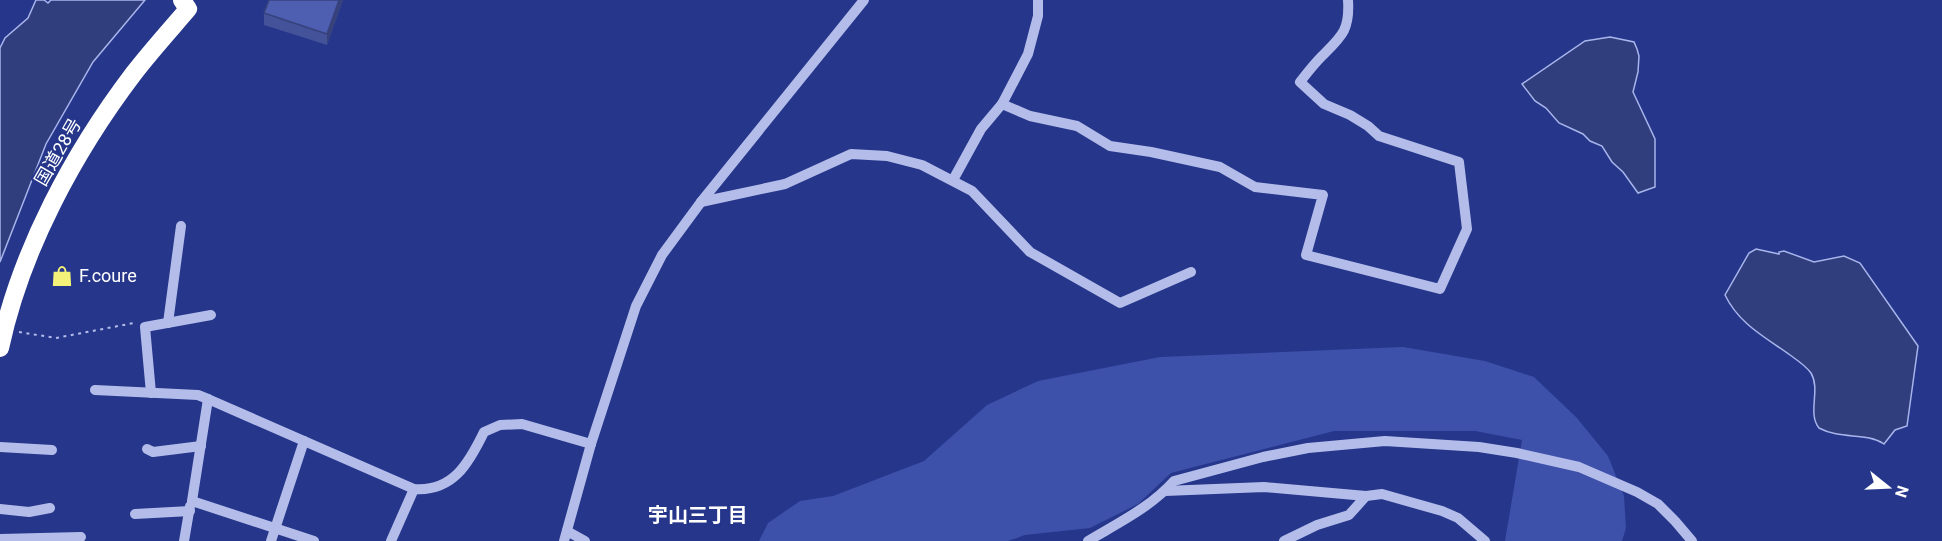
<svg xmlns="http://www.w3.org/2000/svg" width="1942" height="541" font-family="Roboto,'Noto Sans JP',sans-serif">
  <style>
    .green { fill: #3d50aa }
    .water { fill: #313e7e; stroke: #a8b5eb; stroke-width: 1.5 }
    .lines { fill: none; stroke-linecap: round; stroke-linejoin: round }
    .path { stroke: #b4bdea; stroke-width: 2; stroke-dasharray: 3 4.5; stroke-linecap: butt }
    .minor { stroke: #b4bdea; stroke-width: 10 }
    .highway { stroke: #fff; stroke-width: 18 }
    .wall { fill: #435299 }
    .shaded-wall { fill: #37427d }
    .building { fill: #4e5fb2; stroke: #37427d; stroke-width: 1.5 }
    .labels { text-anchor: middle; stroke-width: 4.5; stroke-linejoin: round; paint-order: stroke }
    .street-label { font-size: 18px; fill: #fff; stroke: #25368b }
    .poi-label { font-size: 18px; fill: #fff; stroke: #25368b; text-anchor: start }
    .neighbourhood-label { font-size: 20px; font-weight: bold; fill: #fff; stroke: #25368b }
  </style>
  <rect width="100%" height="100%" fill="#25368b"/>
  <path class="green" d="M1403 347 1485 361 1534 377 1576 417 1608 456 1624 496 1626 528 1622 541H1505L1522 440 1475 431H1334L1171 473 1138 504 1090 528 1025 535 1008 541H759L768 523 800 501 833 496 924 461 987 405 1038 381 1160 357Z"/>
  <g class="water">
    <path d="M36 0H44L48 3 51 0H145L93 62 46 144 0 262V48L5 38 28 18Z"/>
    <path d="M1610 37 1634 42 1637 49 1639 56 1638 72 1633 92 1655 139V187L1638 193 1623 172 1612 162 1602 146 1590 141 1583 134 1559 123 1546 108 1535 101 1522 84 1585 41Z"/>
    <path d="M1756 249 1779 254V252L1784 251 1814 262 1844 256 1860 263 1918 346 1907 426 1895 430 1884 444C1866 432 1841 440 1819 428 1807 413 1821 390 1811 373 1806 366 1797 360 1790 355 1765 337 1739 324 1725 295L1749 253Z"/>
  </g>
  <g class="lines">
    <path class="path" d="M19 332 56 338 134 323"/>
    <g class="minor">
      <path d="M1002 104 1030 116 1077 126 1110 146 1151 152 1220 167 1255 187 1323 195 1306 255 1440 289 1467 229 1459 162 1379 136 1368 126 1350 115 1324 104 1300 82C1307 73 1314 64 1322 56 1342 36 1350 30 1348 0"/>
      <path d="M953 180 981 129 1002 104 1028 54 1038 16V0"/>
      <path d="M701 202 785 184 851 154 887 156 922 165 972 191 1030 252 1120 303 1191 272"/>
      <path d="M168 323 181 226"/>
      <path d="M95 390 198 395 208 399"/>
      <path d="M151 393 145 327 211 315"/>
      <path d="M0 447 52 450"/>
      <path d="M147 449 153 452 201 446"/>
      <path d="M1165 491 1264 487 1366 496 1382 494 1442 511 1458 518 1485 541"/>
      <path d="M0 509 29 512 50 508"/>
      <path d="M135 514 190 511"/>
      <path d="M567 531 585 541"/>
      <path d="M0 539 81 537"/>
      <path d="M184 541 190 506"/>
      <path d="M271 541 304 441"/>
      <path d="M314 541 192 501 208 399 414 489C453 492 469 463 484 432L500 425 522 424 591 444"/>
      <path d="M391 541 414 489"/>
      <path d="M564 541 591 444 636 306 662 255 701 202 864 0"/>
      <path d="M1088 541C1118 523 1151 507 1174 481L1263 457 1308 448 1385 441 1479 447 1517 453 1579 467 1637 492 1658 504 1675 521 1692 541"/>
      <path d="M1284 541 1317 525 1349 515 1366 496"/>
    </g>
    <path class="highway" d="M0 348C21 250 74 152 134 73 151 51 170 30 188 9L182 0"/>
  </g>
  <path class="wall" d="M343 0 327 45 264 25V13Z"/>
  <path class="shaded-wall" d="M339 0H343L327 45V34Z"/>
  <path class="building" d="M269 0H339L327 34 264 13Z"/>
  <defs>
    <symbol id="shop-bare" viewBox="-9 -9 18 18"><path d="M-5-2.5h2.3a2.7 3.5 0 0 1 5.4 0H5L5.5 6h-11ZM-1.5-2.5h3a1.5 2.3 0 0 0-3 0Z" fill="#f4f278" stroke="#25368b" stroke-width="2.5" paint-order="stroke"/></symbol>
  </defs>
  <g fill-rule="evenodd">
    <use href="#shop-bare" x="47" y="261" width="30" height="30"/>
  </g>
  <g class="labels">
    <g class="street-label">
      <text transform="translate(58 152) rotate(-60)" y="6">国道28号</text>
    </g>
    <g class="poi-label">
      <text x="79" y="282">F.coure</text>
    </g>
    <g class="neighbourhood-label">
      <text x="698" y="522">宇山三丁目</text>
    </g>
  </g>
  <g transform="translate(1888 487) rotate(108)" stroke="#25368b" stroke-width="4.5" paint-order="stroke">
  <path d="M0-4.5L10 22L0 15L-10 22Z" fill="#ffffff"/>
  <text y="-9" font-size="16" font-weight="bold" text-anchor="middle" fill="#ffffff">N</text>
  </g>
</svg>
